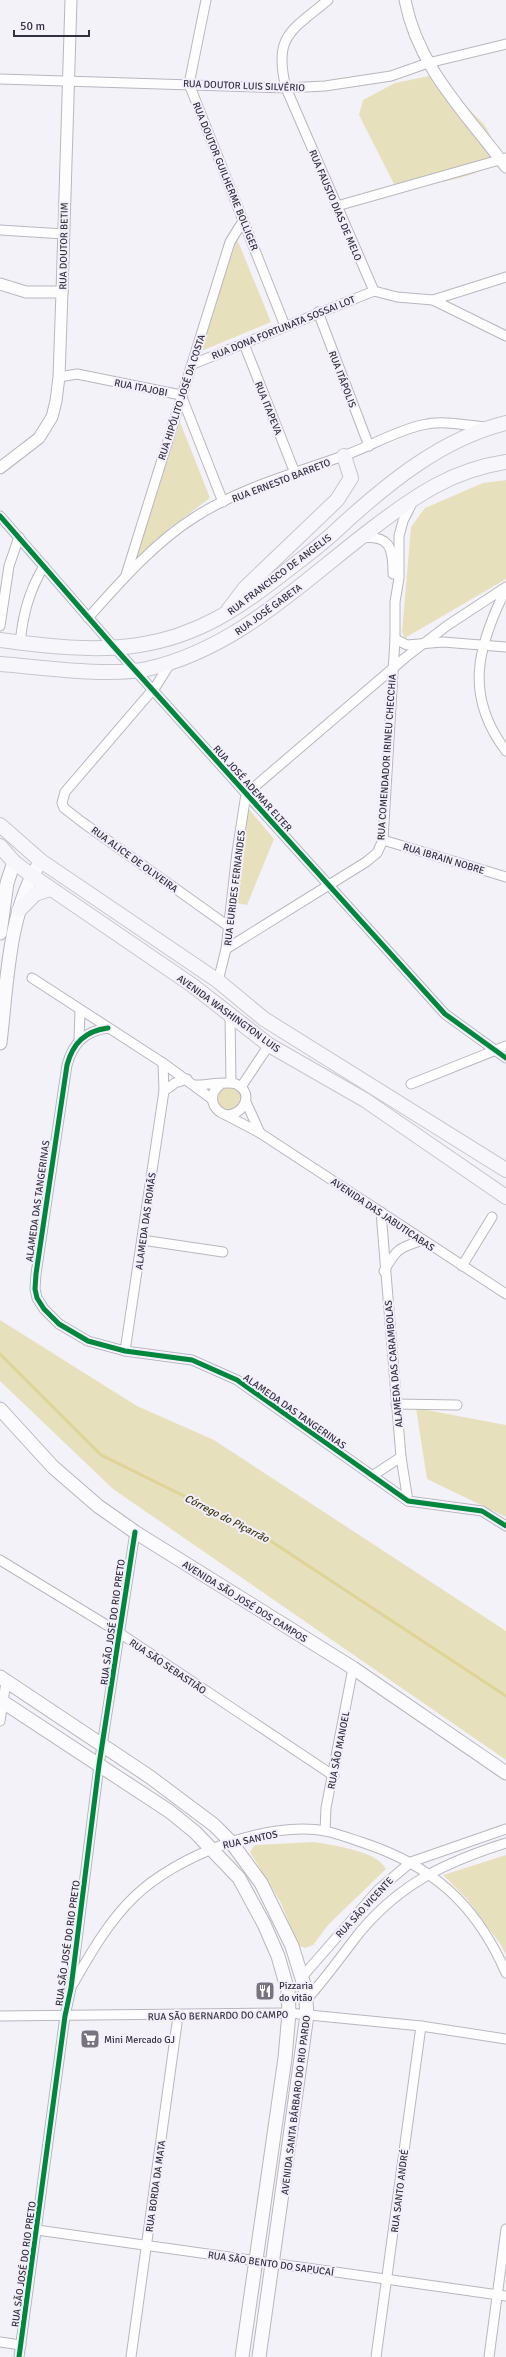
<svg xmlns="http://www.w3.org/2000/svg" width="506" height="2357" font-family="Signika,sans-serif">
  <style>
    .green { fill: #e7e0bd }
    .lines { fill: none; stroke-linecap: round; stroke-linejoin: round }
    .stream { stroke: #ded496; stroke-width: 3 }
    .minor-casing { stroke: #b9b6bf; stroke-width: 11 }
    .tertiary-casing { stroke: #b9b6bf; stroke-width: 13 }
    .secondary-casing { stroke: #b9b6bf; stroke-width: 15 }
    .primary-casing { stroke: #c9c5cf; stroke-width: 16 }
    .minor { stroke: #fdfdfe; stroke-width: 9 }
    .tertiary { stroke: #fdfdfe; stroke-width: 11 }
    .secondary { stroke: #fbfafc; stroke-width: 13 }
    .primary { stroke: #f7f6fa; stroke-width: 14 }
    .cycleway-casing { stroke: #f3effc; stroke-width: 8 }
    .cycleway { stroke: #00873e; stroke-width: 5 }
    .labels { text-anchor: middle; stroke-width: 4; stroke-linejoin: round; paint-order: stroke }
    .street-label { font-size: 10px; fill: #35303d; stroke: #f3effc }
    .poi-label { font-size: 10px; fill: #35303d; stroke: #f3effc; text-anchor: start }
    .water-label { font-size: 11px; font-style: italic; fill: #403a13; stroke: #f3effc }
  </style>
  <rect width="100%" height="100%" fill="#f4f2f9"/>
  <g class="green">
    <path d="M434 75 484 124 499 152C496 156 494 162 490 165 474 179 417 187 396 188L359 115 363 100 395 83Z"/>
    <path d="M237 239 271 322 199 352Z"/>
    <path d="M180 422 210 498 171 527 136 558Z"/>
    <path d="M506 480V579L405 638 402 632 411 527 425 508 483 483Z"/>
    <path d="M248 808 274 839 247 905 237 903Z"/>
    <path d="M236 1085 244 1100 234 1112H225L217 1105 216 1093 220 1086Z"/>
    <path d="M0 1320 137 1406 214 1440 506 1631V1760L113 1489 0 1381Z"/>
    <path d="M416 1408 506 1425V1517L427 1479Z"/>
    <path d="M313 1842C333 1845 377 1851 386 1869L329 1924 313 1945 305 1948 298 1945 281 1903 250 1852 255 1845Z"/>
    <path d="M506 1855V1955L501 1945 467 1899 443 1875Z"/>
  </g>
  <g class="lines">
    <path class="stream" d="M0 1354 101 1455 257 1532 506 1696"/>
    <defs>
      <g id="minor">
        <path d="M206 0 189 84 285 326"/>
        <path d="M328 0C291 31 273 36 286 88L374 291 397 297 433 300 506 336"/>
        <path d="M0 79 286 88 325 86 391 76 428 63 506 44"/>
        <path d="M337 206 506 158"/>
        <path d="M0 230 64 234"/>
        <path d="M433 300 506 277"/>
        <path d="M318 312 369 446"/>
        <path d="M244 344 295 473"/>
        <path d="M193 364 374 291"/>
        <path d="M59 377 77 374 181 395 223 502"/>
        <path d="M0 516 114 647 445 1014 506 1058"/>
        <path d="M360 538C390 535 393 547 393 574"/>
        <path d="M126 575 230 242 243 221"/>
        <path d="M506 589C477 647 464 696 506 751"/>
        <path d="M88 618C119 583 155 542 195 517 240 488 293 474 343 456 369 447 395 431 422 425 443 420 464 425 485 427"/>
        <path d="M0 626 9 566 19 537"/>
        <path d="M395 639 407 645 443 642 506 647"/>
        <path d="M20 643C23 614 29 591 44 566"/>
        <path d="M171 662 156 686 65 792 62 803 64 808 82 822 228 926"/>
        <path d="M246 794 406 657 448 625 506 587"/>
        <path d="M383 840 506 877"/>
        <path d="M226 949 366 862 377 853 383 840 395 639V602L399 578V536L403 521 413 501"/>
        <path d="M32 978 163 1063 212 1099"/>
        <path d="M218 981 226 949 237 852 246 794"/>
        <path d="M230 1016 231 1082"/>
        <path d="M108 1028C85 1031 73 1043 67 1065L36 1274 35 1289 37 1298 44 1309 59 1324 88 1341 125 1351 192 1360 237 1380 408 1501 482 1511 506 1526"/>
        <path d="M79 1040 80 1011"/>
        <path d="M411 1084 506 1046"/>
        <path d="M196 1085C205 1085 230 1081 236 1084 255 1093 244 1115 226 1115 212 1110 207 1095 220 1085"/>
        <path d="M241 1087 269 1045"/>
        <path d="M164 1091 175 1083 187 1079"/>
        <path d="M246 1102 260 1133"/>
        <path d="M226 1115 260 1133 506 1294"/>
        <path d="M381 1212 401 1457 408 1501"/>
        <path d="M142 1240 223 1252"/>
        <path d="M462 1266 492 1217"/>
        <path d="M384 1271C397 1248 399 1248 423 1240"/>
        <path d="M125 1351 164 1091 163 1063"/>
        <path d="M396 1404 457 1405"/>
        <path d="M372 1476 401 1457"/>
        <path d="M0 1560 118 1632 334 1776"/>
        <path d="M0 1721 6 1682"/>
        <path d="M325 1831 326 1808 353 1668"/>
        <path d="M302 1977 378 1890 411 1862 506 1829"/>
        <path d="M73 1984C90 1954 109 1921 134 1897 176 1856 267 1820 326 1831 338 1834 349 1838 361 1842 432 1865 476 1904 506 1973"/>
        <path d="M307 1999C326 1978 342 1955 360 1932 401 1883 446 1862 506 1843"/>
        <path d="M0 2016 289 2013 421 2026 506 2039"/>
        <path d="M37 2230 506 2296"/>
        <path d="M0 2342 21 2345"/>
        <path d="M19 2357 65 2016 71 1988 99 1765 135 1532"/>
        <path d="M131 2357 178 2016"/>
        <path d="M376 2357 421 2026"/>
        <path d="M489 2357 506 2229"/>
      </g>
      <g id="tertiary">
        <path d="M405 0C418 68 466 113 506 167"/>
        <path d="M0 284 26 292H62"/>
        <path d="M0 468 39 438 52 417 56 401 59 377 62 292 71 0"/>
      </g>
      <g id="secondary">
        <path d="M0 933 7 883 14 862"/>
        <path d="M0 1043C7 985 8 910 41 861"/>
        <path d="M0 1409 53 1467 98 1506 135 1532 353 1668 506 1773"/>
        <path d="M0 1677 150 1777 214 1825 231 1842 261 1883 292 1946 305 1988 307 2015 259 2357"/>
        <path d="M0 1700 169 1811 195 1832 239 1878 264 1924 278 1956 288 1991 289 2013 285 2058 242 2357"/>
      </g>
      <g id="primary">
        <path d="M229 609 245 588 337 500 351 478 344 456"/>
        <path d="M0 640C43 646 96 652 139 645 198 636 239 608 285 572 304 557 324 543 341 526 388 483 443 438 506 423"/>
        <path d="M0 664C42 667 107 677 147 669 237 649 303 581 373 528 415 496 452 470 506 462"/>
        <path d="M0 825 41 861 218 981 264 1019 506 1170"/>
        <path d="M0 846 14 862 31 875 192 985 269 1045 365 1100 506 1197"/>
        <path d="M19 910 35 894 50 889"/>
      </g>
    </defs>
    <use href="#minor" class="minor-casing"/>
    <use href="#tertiary" class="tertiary-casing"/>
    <use href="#secondary" class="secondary-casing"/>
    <use href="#primary" class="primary-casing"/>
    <use href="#minor" class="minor"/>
    <use href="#tertiary" class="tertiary"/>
    <use href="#secondary" class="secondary"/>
    <use href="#primary" class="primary"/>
    <defs>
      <g id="cycleway">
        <path d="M0 516 114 647 445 1014 506 1058"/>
        <path d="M108 1028C85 1031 73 1043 67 1065L36 1274 35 1289 37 1298 44 1309 59 1324 88 1341 125 1351 192 1360 237 1380 408 1501 482 1511 506 1526"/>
        <path d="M19 2357 65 2016 71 1988 99 1765 135 1532"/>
      </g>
    </defs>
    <use href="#cycleway" class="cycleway-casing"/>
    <use href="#cycleway" class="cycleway"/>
  </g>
  <defs>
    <symbol id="restaurant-square" viewBox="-11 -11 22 22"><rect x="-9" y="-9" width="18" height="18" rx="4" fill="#78747f" stroke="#f3effc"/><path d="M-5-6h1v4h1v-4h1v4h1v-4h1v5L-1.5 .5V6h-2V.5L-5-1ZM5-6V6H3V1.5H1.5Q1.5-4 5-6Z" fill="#fff"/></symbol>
    <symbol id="supermarket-square" viewBox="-11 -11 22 22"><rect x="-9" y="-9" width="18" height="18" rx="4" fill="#78747f" stroke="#f3effc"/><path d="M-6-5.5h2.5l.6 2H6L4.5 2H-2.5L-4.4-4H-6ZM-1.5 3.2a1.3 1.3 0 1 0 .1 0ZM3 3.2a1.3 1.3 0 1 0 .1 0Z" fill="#fff"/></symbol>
  </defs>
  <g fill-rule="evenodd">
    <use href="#restaurant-square" x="254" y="1980" width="22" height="22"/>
    <use href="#supermarket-square" x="79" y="2028" width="22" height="22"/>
  </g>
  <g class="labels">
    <g class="street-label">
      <text transform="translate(244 85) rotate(2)" y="4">RUA DOUTOR LUIS SILVÉRIO</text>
      <text transform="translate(226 176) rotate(68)" y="4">RUA DOUTOR GUILHERME BOLLIGER</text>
      <text transform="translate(336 205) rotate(67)" y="4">RUA FAUSTO DIAS DE MELO</text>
      <text transform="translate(63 246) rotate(-89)" y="4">RUA DOUTOR BETIM</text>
      <text transform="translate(283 327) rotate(-22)" y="4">RUA DONA FORTUNATA SOSSAI LOT</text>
      <text transform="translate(343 379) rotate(69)" y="4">RUA ITÁPOLIS</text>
      <text transform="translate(141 387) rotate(11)" y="4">RUA ITAJOBI</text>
      <text transform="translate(181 397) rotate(-72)" y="4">RUA HIPÓLITO JOSÉ DA COSTA</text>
      <text transform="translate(269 408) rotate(68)" y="4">RUA ITAPEVA</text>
      <text transform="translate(281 480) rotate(-21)" y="4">RUA ERNESTO BARRETO</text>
      <text transform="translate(279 574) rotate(-37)" y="4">RUA FRANCISCO DE ANGELIS</text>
      <text transform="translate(268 609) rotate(-36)" y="4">RUA JOSÉ GABETA</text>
      <text transform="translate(386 757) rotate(-86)" y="4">RUA COMENDADOR IRINEU CHECCHIA</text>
      <text transform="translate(253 788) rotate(48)" y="4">RUA JOSÉ ADEMAR ELTER</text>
      <text transform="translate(444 858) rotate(17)" y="4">RUA IBRAIN NOBRE</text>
      <text transform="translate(135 859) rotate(36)" y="4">RUA ALICE DE OLIVEIRA</text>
      <text transform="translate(234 888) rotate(-83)" y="4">RUA EURIDES FERNANDES</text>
      <text transform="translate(229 1013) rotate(36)" y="4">AVENIDA WASHINGTON LUIS</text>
      <text transform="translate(37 1201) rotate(-82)" y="4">ALAMEDA DAS TANGERINAS</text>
      <text transform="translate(383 1214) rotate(34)" y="4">AVENIDA DAS JABUTICABAS</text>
      <text transform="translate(145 1221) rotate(-82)" y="4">ALAMEDA DAS ROMÃS</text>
      <text transform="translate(393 1364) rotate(-95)" y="4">ALAMEDA DAS CARAMBOLAS</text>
      <text transform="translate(295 1411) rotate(35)" y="4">ALAMEDA DAS TANGERINAS</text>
      <text transform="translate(245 1601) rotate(32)" y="4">AVENIDA SÃO JOSÉ DOS CAMPOS</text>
      <text transform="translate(112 1622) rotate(-82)" y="4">RUA SÃO JOSÉ DO RIO PRETO</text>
      <text transform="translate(168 1666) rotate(34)" y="4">RUA SÃO SEBASTIÃO</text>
      <text transform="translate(338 1750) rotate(-79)" y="4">RUA SÃO MANOEL</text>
      <text transform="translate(250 1839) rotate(-12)" y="4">RUA SANTOS</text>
      <text transform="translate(364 1907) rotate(-47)" y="4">RUA SÃO VICENTE</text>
      <text transform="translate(67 1943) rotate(-82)" y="4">RUA SÃO JOSÉ DO RIO PRETO</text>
      <text transform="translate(218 2015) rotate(-1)" y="4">RUA SÃO BERNARDO DO CAMPO</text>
      <text transform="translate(295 2105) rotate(-83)" y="4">AVENIDA SANTA BÁRBARO DO RIO PARDO</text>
      <text transform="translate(155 2186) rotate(-82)" y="4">RUA BORDA DA MATA</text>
      <text transform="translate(399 2191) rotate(-83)" y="4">RUA SANTO ANDRÉ</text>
      <text transform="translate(271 2263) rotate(8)" y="4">RUA SÃO BENTO DO SAPUCAÍ</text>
      <text transform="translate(23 2264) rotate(-82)" y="4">RUA SÃO JOSÉ DO RIO PRETO</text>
    </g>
    <g class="poi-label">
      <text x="279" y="1989">Pizzaria<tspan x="279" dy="12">do vitão</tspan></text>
      <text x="104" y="2043">Mini Mercado GJ</text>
    </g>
    <g class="water-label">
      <text transform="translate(227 1518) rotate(27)" y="4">Córrego do Piçarrão</text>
    </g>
  </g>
  <path d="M14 30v6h75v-6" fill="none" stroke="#35303d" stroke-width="2"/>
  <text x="20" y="30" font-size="12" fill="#35303d" stroke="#f3effc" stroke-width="3" paint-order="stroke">50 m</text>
</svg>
